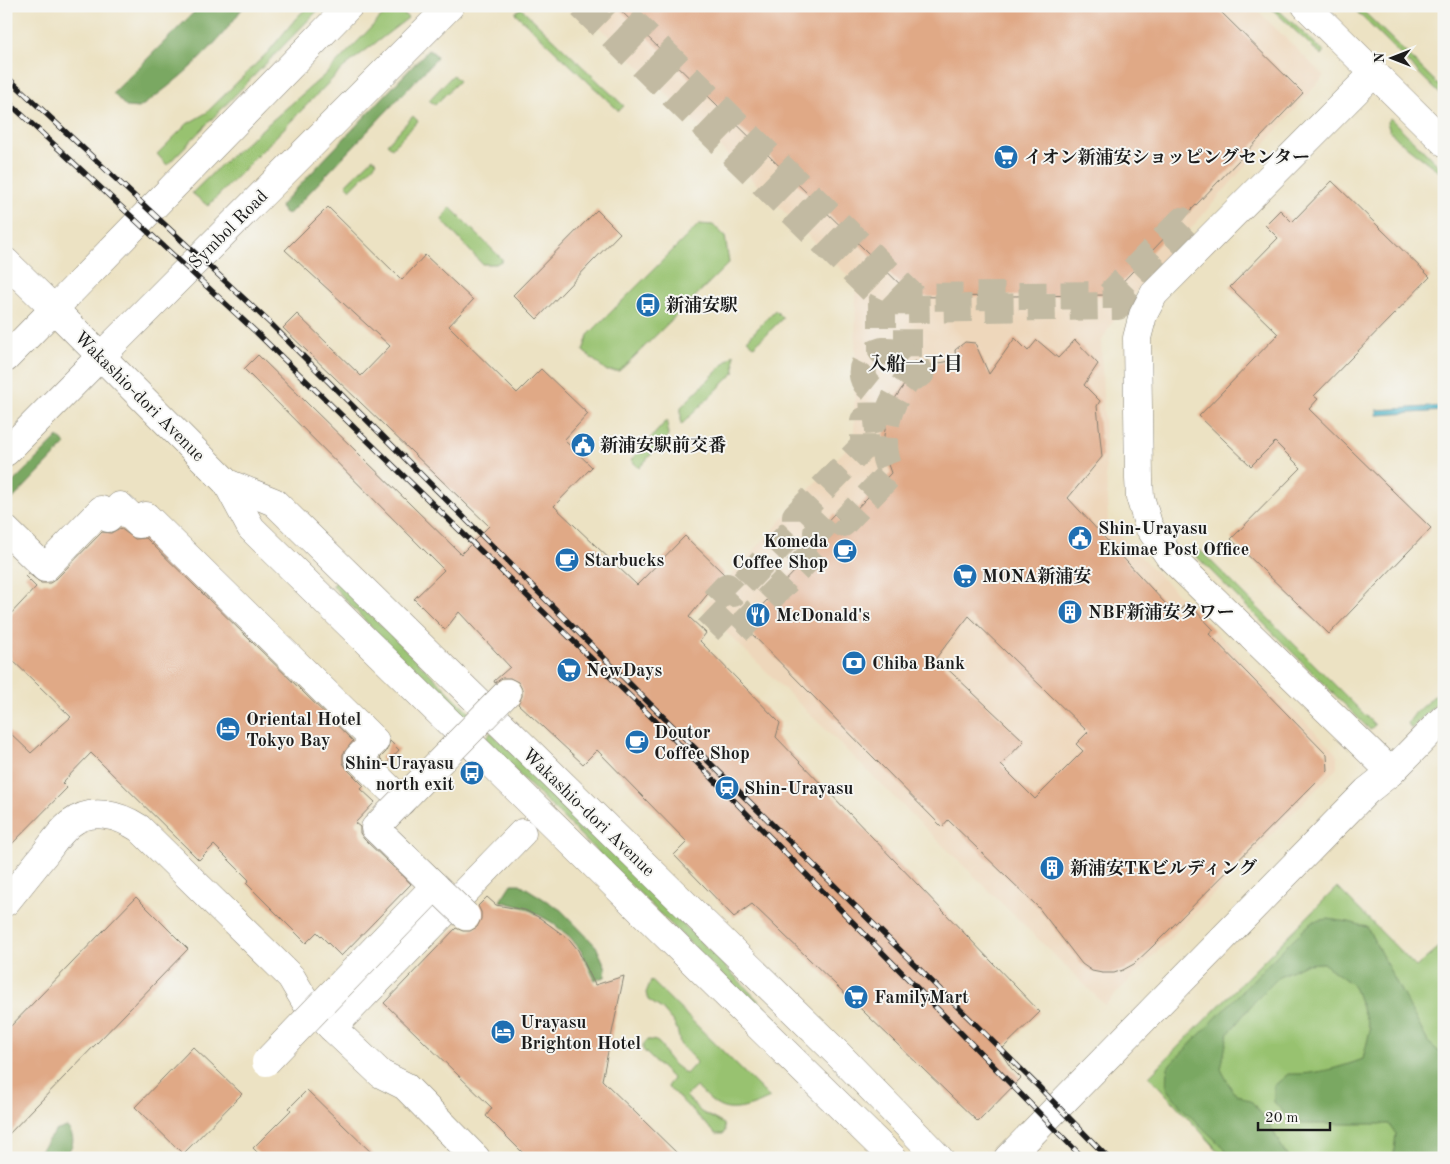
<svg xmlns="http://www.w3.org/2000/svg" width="1450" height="1164" font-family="'Old Standard TT','Noto Serif JP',serif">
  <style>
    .built { fill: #eed7bb }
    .green { fill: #98c26f; stroke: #5a6f46 }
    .forest { fill: #7aa862; stroke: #4b623f }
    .water { fill: #4ab4c8; stroke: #336872 }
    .building { fill: #e0a986; fill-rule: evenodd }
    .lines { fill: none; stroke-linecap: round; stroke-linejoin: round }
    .minor-tunnel { stroke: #c2baa2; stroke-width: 28; stroke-dasharray: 28 14; stroke-linecap: butt }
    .minor-casing { stroke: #847f70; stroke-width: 29 }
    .major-casing { stroke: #847f70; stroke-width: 29 }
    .minor { stroke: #fff; stroke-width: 28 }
    .major { stroke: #fff; stroke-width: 28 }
    .rail-casing { stroke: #1c1c1c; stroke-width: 5.5 }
    .rail { stroke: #f6f6f2; stroke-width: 4; stroke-dasharray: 11; stroke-linecap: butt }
    .minor-bridge-casing { stroke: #847f70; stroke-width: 29; stroke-linecap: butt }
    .minor-bridge { stroke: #fff; stroke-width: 28 }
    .labels { text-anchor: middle; stroke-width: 4; stroke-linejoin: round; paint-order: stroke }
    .poi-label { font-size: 18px; font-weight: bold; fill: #1c1c1c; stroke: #f6f6f2; text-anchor: start }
    .street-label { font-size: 18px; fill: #1c1c1c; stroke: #f6f6f2 }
    .neighbourhood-label { font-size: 19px; font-weight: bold; fill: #1c1c1c; stroke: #f6f6f2 }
  </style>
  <rect width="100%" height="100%" fill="#f6f6f2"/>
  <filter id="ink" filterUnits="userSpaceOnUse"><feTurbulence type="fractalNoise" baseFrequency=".02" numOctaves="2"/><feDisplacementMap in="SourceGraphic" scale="10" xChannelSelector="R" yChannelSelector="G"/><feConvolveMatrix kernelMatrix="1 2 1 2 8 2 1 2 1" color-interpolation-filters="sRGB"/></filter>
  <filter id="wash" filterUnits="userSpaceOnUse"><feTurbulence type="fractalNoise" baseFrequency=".0096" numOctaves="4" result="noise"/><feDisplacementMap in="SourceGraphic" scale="20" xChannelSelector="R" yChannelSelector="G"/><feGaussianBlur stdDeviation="1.12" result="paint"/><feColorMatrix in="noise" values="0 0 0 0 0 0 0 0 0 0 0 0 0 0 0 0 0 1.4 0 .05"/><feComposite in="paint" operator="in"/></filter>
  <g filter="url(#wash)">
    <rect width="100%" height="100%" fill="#ece2c3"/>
    <path class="built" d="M579 6H1253L1324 76 1118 312 1101 342 1108 524 1337 754V768L1105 1005 702 608 854 440 856 284Z"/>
    <g class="green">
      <path d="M309 6H322L167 165 157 154 187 124 206 113 269 51 297 17Z"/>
      <path d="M392 6H397L408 18 344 67 208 206 192 193 223 163 328 72Z"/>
      <path d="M1269 6H1274L1321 49 1324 53 1322 56Z"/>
      <path d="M1351 6H1358L1444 90V98Z"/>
      <path d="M521 8 624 106 619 111 515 13Z"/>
      <path d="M453 75 459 81 435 105 429 100Z"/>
      <path d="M413 116 418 121 392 148 387 144Z"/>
      <path d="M1390 118 1444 171V176C1433 165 1394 140 1389 129 1388 127 1388 124 1387 122Z"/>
      <path d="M373 158 377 162 351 189 346 184Z"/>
      <path d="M450 207 503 260 496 264H482L442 220Z"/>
      <path d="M699 224 713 225 725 236 729 263 631 360 619 371H607L583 351 588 335Z"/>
      <path d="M775 310 783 318 754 346 747 340Z"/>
      <path d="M734 354 735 372 681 425V407Z"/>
      <path d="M667 420 668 436 639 468 631 460Z"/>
      <path d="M1200 550 1375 725 1370 730 1195 555Z"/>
      <path d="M336 581 473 716 466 723 380 637 333 586Z"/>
      <path d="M1444 687V696L1411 729 1408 723 1416 712Z"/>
      <path d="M491 732 723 964 776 1019 771 1023 484 740Z"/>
      <path d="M1337 887 1416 967 1444 943V1158H1225L1149 1076Z"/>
      <path d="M651 980 770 1098C755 1105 733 1115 717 1105 709 1101 703 1092 696 1087L686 1096 701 1112 724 1124 725 1131 723 1134H716L668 1087V1085L673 1079 643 1050V1045L647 1040C661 1039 662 1047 667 1057 671 1063 680 1069 686 1074L697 1062 680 1044 677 1029 673 1022 662 1009 648 1000 646 993Z"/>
    </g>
    <g class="forest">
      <path d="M200 6H244C216 47 180 80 139 108L126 107 113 93Z"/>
      <path d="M428 50 434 53 437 58 289 214 283 212 280 206Z"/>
      <path d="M58 437 66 444 6 506V489Z"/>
      <path d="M511 884H520L561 910 596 946 606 968 605 977 595 980 581 951 570 937 551 922 526 908 500 901Z"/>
      <path d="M1328 919 1349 922 1367 927 1428 1042 1444 1056V1158H1393L1396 1134 1389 1124H1303L1285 1114 1274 1102V1086L1288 1074C1314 1075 1339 1068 1363 1059L1370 1030 1354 986 1323 963 1305 964 1280 976 1254 1002 1228 1034 1221 1069 1233 1092 1252 1102 1268 1122 1288 1158H1234L1181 1107 1167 1088 1168 1067 1286 946 1313 921Z"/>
      <path d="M67 1127C77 1139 73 1147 63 1158H34L55 1131Z"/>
    </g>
    <path class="water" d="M1444 406V411L1377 415V410Z"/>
    <g id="blocks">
      <g class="building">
        <path d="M616 6H1215L1303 93 1110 295 913 297Z"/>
        <path d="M1332 181 1430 277 1314 396 1318 399 1309 409 1431 528 1329 634 1231 539 1301 468 1275 442 1251 466 1199 416 1278 334 1230 287 1278 238 1265 225 1280 210 1292 222Z"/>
        <path d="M328 207 402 280 425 255 473 300 449 326 517 393 541 369 588 414 564 440 592 467 554 506 637 585 685 536 724 574 689 617 706 633 700 641 780 723 776 737 1040 1012 1000 1051 1011 1068 1021 1078 978 1122 752 904 734 917 674 855 687 842 597 750 583 764 518 704 522 696V689L518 682 510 678H502L495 683 494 681 510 667 459 612 445 630 414 599 444 570 244 369 258 355 461 554 489 526 283 328 297 314 361 376 390 346 285 250Z"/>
        <path d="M597 210 620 233 537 319 513 295Z"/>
        <path d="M1015 338 1028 351 1037 340 1058 358 1075 340 1098 364 1084 385 1100 401 1097 406 1102 457 1068 498 1176 615 1187 602 1214 630 1209 634 1327 755 1328 770 1153 946 1134 964 1123 970 1114 973H1102L1092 971 1082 964 1038 907 948 820 942 827 743 625 825 540 817 532 834 514 843 523 891 473 885 456 884 435 888 415 896 397 908 379 939 363 956 360 955 350 965 342 975 343 989 374ZM969 616 1088 732 1076 744 1083 751 1035 799 1001 765 1024 741 936 658Z"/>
        <path d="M120 528 135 539 146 538 353 741 343 754V763L347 769 364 786 361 789 375 802 355 823 360 827V833L364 839 411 884 341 956 317 932 306 943 246 883 249 880 214 845 199 860 91 753 62 783 67 788 6 850V729L31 753 71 717 6 654V619L36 587 25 576 28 573 41 583H50L56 579 102 532 111 533Z"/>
        <path d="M390 741 399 750 386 764 380 758 386 752Z"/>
        <path d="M136 897 188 949 6 1137V1031Z"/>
        <path d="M487 897 496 905 525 910 540 918 570 940 578 950 595 985 624 976 602 1080 682 1158H528L486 1116 492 1108 384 1003 456 928 463 931H470L477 927 481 919V912L478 906Z"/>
        <path d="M193 1047 242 1094 183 1154 135 1107Z"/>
        <path d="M307 1090 377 1158H263L253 1148 291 1110 289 1108Z"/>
      </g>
    </g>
  </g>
  <g filter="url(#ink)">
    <use href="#blocks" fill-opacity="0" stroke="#847f70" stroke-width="1"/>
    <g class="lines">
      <g class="minor-tunnel">
        <path d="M582 6 883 300 882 302V351L900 352 908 360V309L1118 306 1193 230 1182 221 1110 295 913 297 616 6"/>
        <path d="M882 351 900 352 921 373C916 375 911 377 907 381 890 400 881 429 885 454 886 461 889 467 891 473L843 523 834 514 817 532 825 541 733 635 706 609 727 587 733 593 796 528V516L864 446V421L874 420 873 390C855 377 862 356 882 351Z"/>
      </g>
      <defs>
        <g id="minor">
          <path d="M1306 6 1444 142"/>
          <path d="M1374 73 1154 294 1143 315 1137 338 1139 479 1140 497 1149 527 1169 556 1391 772"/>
          <path d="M6 262 54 309 349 6"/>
          <path d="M100 357 450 6"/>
          <path d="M6 530 45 568 101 510 108 518 120 506 139 524 146 516 375 741 358 758 402 801"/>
          <path d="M6 902C18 887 30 872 43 856 51 846 59 833 70 824 91 807 119 815 139 828L291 977 307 1004 381 1074 405 1086 476 1158"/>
          <path d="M332 1028 522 833"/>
          <path d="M1008 1158 1367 791 1391 772 1444 718"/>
        </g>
        <g id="major">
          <path d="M6 358 54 309 227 483 251 528 893 1158"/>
          <path d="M6 452 100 357"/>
          <path d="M227 483 274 502 838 1054 939 1158"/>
        </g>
      </defs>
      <use href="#minor" class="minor-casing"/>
      <use href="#major" class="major-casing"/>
      <use href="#minor" class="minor"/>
      <use href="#major" class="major"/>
      <defs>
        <g id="rail">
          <path d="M6 76 272 325 640 694 1040 1088 1108 1158"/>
          <path d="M6 100 256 332 673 738 1083 1158"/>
        </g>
      </defs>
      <use href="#rail" class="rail-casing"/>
      <use href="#rail" class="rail"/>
      <defs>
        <g id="minor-bridge">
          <path d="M466 916 375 828 507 693"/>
          <path d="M266 1062 435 886"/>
        </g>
      </defs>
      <use href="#minor-bridge" class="minor-bridge-casing"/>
      <use href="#minor-bridge" class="minor-bridge"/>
    </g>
  </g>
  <defs>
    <symbol id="supermarket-disc" viewBox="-11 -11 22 22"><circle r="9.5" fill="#1f6fb2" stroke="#f6f6f2"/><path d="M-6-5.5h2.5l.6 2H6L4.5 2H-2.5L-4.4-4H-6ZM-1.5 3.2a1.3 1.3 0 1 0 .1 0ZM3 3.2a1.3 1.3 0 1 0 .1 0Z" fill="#fff"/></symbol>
    <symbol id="bus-disc" viewBox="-11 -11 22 22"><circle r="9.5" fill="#1f6fb2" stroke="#f6f6f2"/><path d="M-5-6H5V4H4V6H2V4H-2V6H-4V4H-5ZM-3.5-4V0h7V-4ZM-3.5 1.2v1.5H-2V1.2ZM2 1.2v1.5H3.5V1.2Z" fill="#fff"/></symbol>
    <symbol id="civic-disc" viewBox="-11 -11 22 22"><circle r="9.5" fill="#1f6fb2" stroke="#f6f6f2"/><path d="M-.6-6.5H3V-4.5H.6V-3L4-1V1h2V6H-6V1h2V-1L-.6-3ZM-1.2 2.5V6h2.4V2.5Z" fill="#fff"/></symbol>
    <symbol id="cafe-disc" viewBox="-11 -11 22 22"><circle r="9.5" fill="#1f6fb2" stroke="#f6f6f2"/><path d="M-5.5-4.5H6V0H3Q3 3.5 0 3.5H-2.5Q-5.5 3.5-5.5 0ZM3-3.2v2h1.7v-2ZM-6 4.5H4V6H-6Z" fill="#fff"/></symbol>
    <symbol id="building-disc" viewBox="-11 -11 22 22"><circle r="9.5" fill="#1f6fb2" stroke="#f6f6f2"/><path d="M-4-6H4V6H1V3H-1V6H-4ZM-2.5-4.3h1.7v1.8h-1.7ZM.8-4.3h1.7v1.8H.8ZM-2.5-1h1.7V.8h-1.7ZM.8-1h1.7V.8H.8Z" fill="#fff"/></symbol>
    <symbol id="restaurant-disc" viewBox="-11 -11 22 22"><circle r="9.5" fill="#1f6fb2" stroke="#f6f6f2"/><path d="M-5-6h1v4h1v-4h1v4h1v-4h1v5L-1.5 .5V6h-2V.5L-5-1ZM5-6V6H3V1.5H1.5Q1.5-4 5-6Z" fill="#fff"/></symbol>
    <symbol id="bank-disc" viewBox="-11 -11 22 22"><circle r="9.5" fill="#1f6fb2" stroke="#f6f6f2"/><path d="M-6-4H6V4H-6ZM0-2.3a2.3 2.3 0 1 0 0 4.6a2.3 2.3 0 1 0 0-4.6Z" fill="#fff"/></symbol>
    <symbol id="hotel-disc" viewBox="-11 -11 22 22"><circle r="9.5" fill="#1f6fb2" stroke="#f6f6f2"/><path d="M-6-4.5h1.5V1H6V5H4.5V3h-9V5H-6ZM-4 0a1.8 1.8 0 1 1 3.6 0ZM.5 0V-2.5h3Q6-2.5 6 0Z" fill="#fff"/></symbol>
    <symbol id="station-disc" viewBox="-11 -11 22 22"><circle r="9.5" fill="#1f6fb2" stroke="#f6f6f2"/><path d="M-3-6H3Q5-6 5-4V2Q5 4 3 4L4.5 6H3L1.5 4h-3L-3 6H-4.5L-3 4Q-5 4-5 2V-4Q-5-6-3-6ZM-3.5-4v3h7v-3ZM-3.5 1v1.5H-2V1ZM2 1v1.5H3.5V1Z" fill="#fff"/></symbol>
  </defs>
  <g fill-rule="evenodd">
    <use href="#supermarket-disc" x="992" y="143" width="28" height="28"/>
    <use href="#bus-disc" x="634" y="291" width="28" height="28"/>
    <use href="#civic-disc" x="569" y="431" width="28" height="28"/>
    <use href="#civic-disc" x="1066" y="524" width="28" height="28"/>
    <use href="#cafe-disc" x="831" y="537" width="28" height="28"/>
    <use href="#cafe-disc" x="553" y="546" width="28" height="28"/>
    <use href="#supermarket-disc" x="951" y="562" width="28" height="28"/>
    <use href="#building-disc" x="1056" y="598" width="28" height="28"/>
    <use href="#restaurant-disc" x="744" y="601" width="28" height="28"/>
    <use href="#bank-disc" x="840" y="649" width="28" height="28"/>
    <use href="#supermarket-disc" x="555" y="656" width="28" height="28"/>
    <use href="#hotel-disc" x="214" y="715" width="28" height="28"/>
    <use href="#cafe-disc" x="623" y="728" width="28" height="28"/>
    <use href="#bus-disc" x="458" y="759" width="28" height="28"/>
    <use href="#station-disc" x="713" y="774" width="28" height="28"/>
    <use href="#building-disc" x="1038" y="854" width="28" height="28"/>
    <use href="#supermarket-disc" x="842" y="983" width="28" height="28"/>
    <use href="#hotel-disc" x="489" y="1018" width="28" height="28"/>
  </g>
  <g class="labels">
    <g class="poi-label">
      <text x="1024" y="163">イオン新浦安ショッピングセンター</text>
      <text x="666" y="311">新浦安駅</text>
      <text x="600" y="451">新浦安駅前交番</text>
      <text x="1098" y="534">Shin-Urayasu<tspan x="1098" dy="21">Ekimae Post Office</tspan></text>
      <text x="828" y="547" text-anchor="end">Komeda<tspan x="828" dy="21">Coffee Shop</tspan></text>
      <text x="584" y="566">Starbucks</text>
      <text x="982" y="582">MONA新浦安</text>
      <text x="1088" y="618">NBF新浦安タワー</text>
      <text x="776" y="621">McDonald's</text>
      <text x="872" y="669">Chiba Bank</text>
      <text x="586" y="676">NewDays</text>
      <text x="246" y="725">Oriental Hotel<tspan x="246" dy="21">Tokyo Bay</tspan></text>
      <text x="654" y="738">Doutor<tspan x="654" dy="21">Coffee Shop</tspan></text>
      <text x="454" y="769" text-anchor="end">Shin-Urayasu<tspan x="454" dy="21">north exit</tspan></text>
      <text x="744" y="794">Shin-Urayasu</text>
      <text x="1070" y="874">新浦安TKビルディング</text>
      <text x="874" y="1003">FamilyMart</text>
      <text x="520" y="1028">Urayasu<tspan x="520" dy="21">Brighton Hotel</tspan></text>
    </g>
    <g class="street-label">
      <text transform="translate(228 229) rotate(-45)" y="6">Symbol Road</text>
      <text transform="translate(140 396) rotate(45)" y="6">Wakashio-dori Avenue</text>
      <text transform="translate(589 812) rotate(44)" y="6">Wakashio-dori Avenue</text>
    </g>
    <g class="neighbourhood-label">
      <text x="915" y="370">入船一丁目</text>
    </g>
  </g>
  <rect width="1450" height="1164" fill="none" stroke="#f6f6f2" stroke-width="25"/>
  <g transform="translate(1392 58) rotate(270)" stroke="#f6f6f2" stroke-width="4" paint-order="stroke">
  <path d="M0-4L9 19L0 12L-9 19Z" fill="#1c1c1c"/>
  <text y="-8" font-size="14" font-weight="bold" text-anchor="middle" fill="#1c1c1c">N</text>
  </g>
  <path d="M1258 1122v8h72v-8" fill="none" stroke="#1c1c1c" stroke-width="2.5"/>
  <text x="1265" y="1122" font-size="15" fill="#1c1c1c" stroke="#f6f6f2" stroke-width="4" paint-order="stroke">20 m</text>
</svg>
